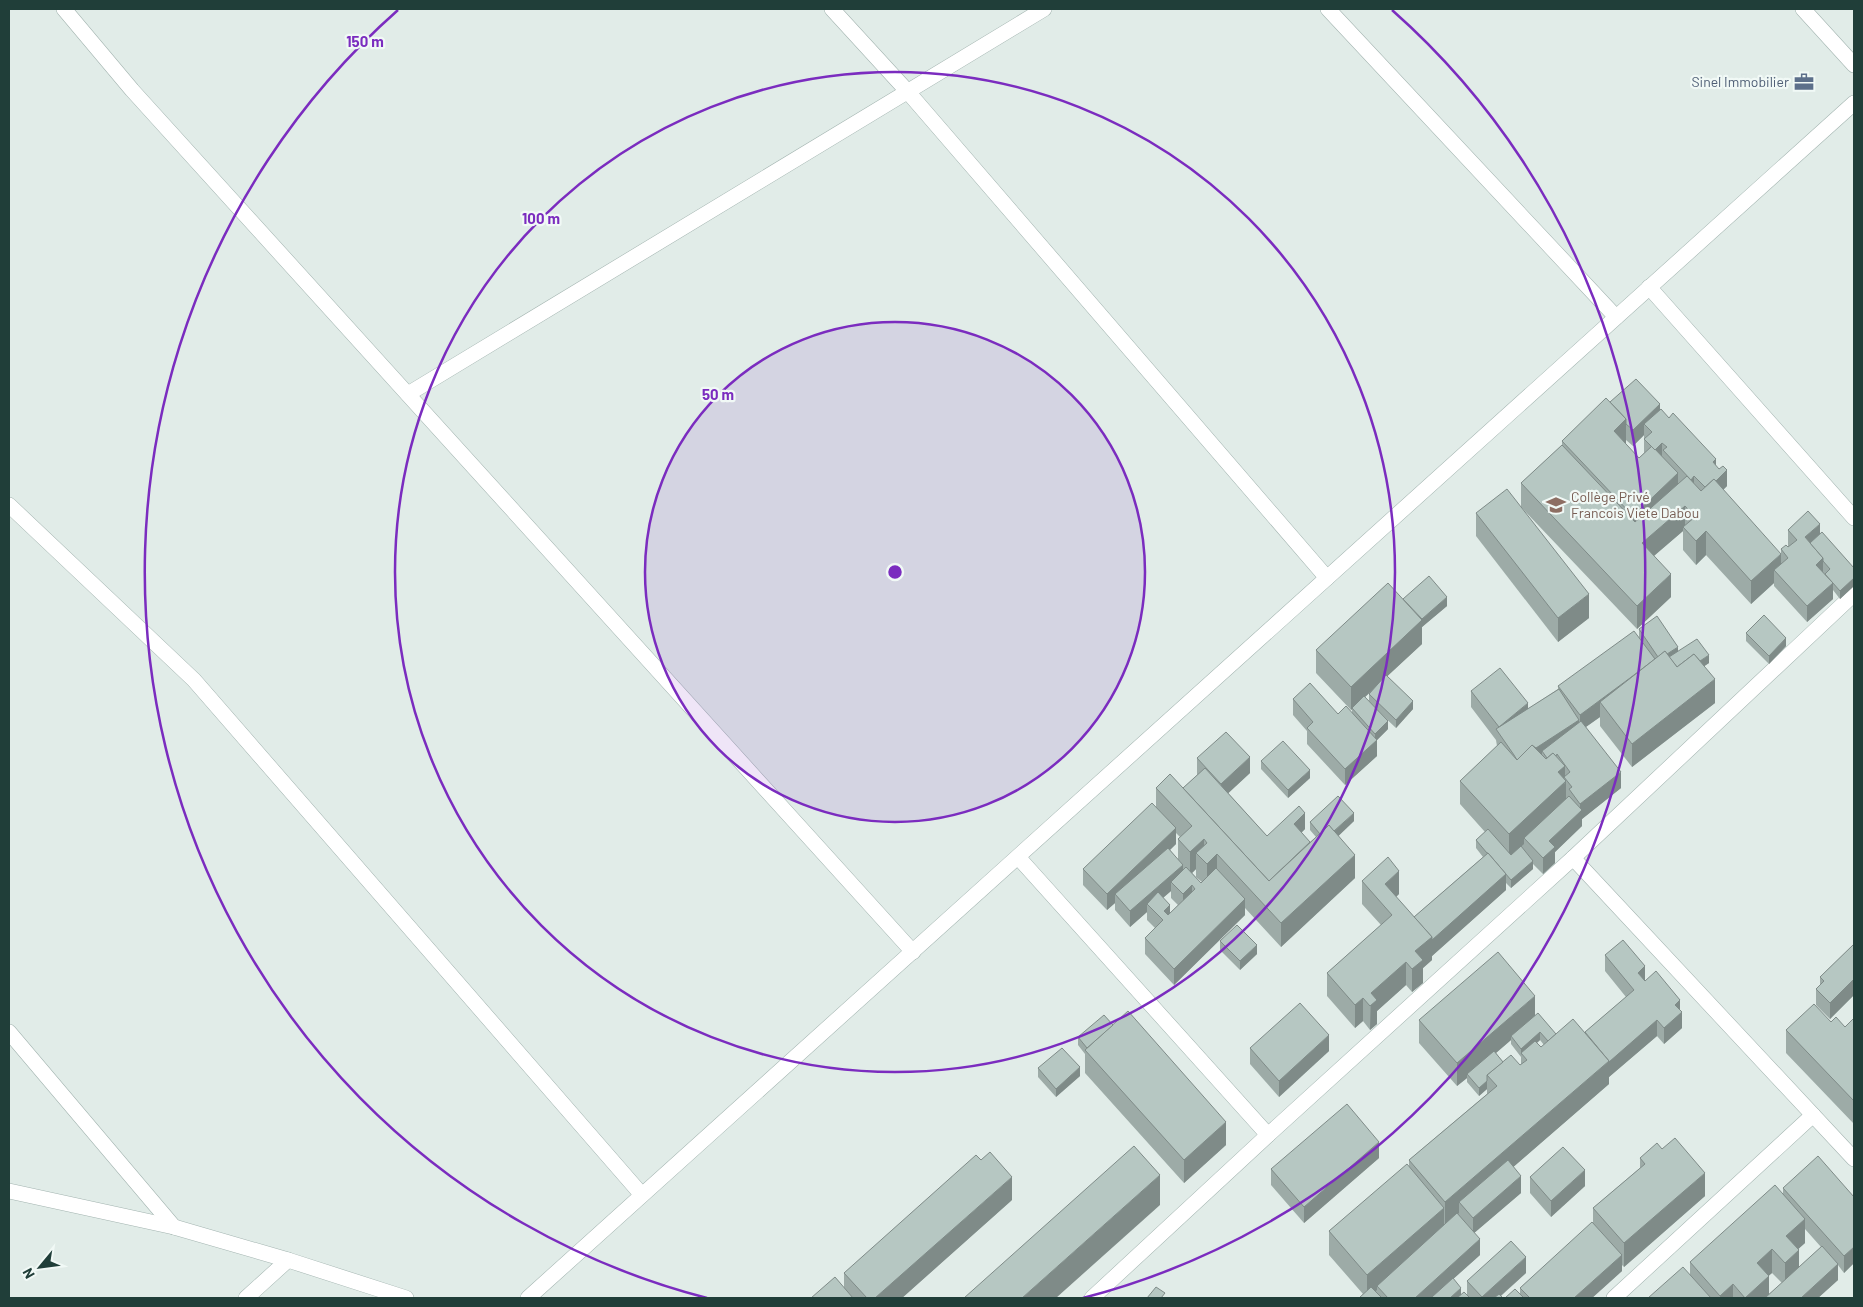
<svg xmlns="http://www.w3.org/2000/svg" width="1863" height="1307" font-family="Barlow,sans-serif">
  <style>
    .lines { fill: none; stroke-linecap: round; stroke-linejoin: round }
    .minor-casing { stroke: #a3b4b0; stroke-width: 16 }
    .minor { stroke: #fff; stroke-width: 15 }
    .wall { fill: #9daba7; fill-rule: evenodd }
    .shaded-wall { fill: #7f8b88 }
    .building { fill: #b6c7c2; stroke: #7f8b88 }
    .ring { fill: none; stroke: #7b2cbf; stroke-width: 2.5 }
    .labels { text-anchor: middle; stroke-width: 4.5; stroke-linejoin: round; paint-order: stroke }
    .service-label { font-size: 14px; fill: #4e5e75; stroke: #f1f9f6; text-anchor: end }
    .education-label { font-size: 14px; fill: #785e54; stroke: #f1f9f6; text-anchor: start }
    .centre { fill: #7b2cbf; stroke: #f1f9f6; stroke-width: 2.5 }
    .ring-label { font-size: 15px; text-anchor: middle; font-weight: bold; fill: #7b2cbf; stroke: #f1f9f6; stroke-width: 4.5; stroke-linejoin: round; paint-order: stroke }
  </style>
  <rect width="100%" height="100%" fill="#e1ece8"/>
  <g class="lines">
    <defs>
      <g id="minor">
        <path d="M64 9 132 90 913 952"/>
        <path d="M832 9 908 92 1327 578"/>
        <path d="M1328 9 1616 317"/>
        <path d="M1803 9 1854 65"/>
        <path d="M1649 287 1854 518"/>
        <path d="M408 394 1044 9"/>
        <path d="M9 505 194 680 642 1195"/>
        <path d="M1018 857 1268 1135"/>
        <path d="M1573 858 1854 1159"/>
        <path d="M9 1032 174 1227"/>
        <path d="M9 1191 174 1227 288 1260 406 1298"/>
        <path d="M246 1298 288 1260"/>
        <path d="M528 1298 1854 103"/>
        <path d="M1092 1298 1268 1135 1573 858 1854 594"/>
        <path d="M1614 1298 1813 1115"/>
      </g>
    </defs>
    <use href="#minor" class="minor-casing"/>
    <use href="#minor" class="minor"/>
  </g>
  <g class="wall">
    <path d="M1610 402 1660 410 1669 418 1716 466 1727 486 1723 490 1781 564V549L1789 547 1788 546V530L1820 534 1854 568V586L1840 599 1833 590V599L1807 622 1774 586V583L1751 604 1706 555 1696 565 1683 550V531L1654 556 1671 597 1637 629 1521 507V483L1562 445V441ZM1644 435V453L1639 458 1625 444 1626 443V440L1633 446Z"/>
    <path d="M1476 513 1589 618 1558 642 1476 536Z"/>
    <path d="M1403 599 1447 606 1422 627V644L1387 676 1413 709 1396 728 1378 711 1388 729 1377 740V756L1345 785 1307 744V731L1293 715V699L1338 714 1352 713V709L1351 710 1316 673V650ZM1372 690 1369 694V701L1365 697Z"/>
    <path d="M1639 629 1678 651 1709 663 1704 666 1715 703 1632 767 1600 726V717L1586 727 1621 788 1582 819V826L1555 852V863L1543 874 1533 864V869L1511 888 1506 883V890L1432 956V960L1423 968V983L1412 992 1406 985 1377 1011V1024L1370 1030 1363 1021 1355 1028 1327 996V973L1381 925 1362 904V881L1399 894 1396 897 1414 917 1483 857 1476 848V840L1485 832 1460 804V781L1497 746 1496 740 1471 707V691L1528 709 1558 689V686L1639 637Z"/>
    <path d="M1746 633 1786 646 1769 664 1746 641Z"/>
    <path d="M1197 758 1250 773 1228 793 1267 836 1305 829 1301 833 1310 842 1316 837 1310 830V822L1354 821 1338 836 1355 878 1281 947 1245 908V915L1174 985 1145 954V938L1155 928 1147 920V912L1130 927 1115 910V903L1107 910 1083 885V869L1156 807V788H1183L1197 775ZM1176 833 1180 837 1178 839V860L1170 850 1176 844ZM1196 869V877L1202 882 1201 883 1192 873ZM1171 891V898L1178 905 1170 913 1163 898Z"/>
    <path d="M1261 761 1310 778 1288 798 1261 769Z"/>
    <path d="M1220 941 1257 954 1240 970 1220 950Z"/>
    <path d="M1854 944V995L1830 1019 1816 1005V989L1820 986V977Z"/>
    <path d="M1605 955 1645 980 1680 1010 1682 1028 1664 1044 1657 1036 1609 1077V1084L1513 1167 1521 1193 1474 1233 1480 1255 1453 1279 1461 1295 1467 1296V1281L1526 1273 1501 1296 1503 1298H1359L1363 1294 1329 1255V1231L1409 1167V1160L1487 1094V1089L1479 1096 1467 1082V1078L1457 1086 1419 1043V1020L1535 1016 1556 1034 1585 1032 1626 997 1605 971ZM1511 1040V1044L1521 1057V1064L1520 1065 1503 1062 1496 1053ZM1540 1040 1544 1045 1541 1047 1537 1043Z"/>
    <path d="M1854 1018V1124L1786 1053V1030L1831 1022 1845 1027Z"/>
    <path d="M1113 1025 1226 1145 1184 1183 1085 1073V1054L1078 1045V1037Z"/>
    <path d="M1250 1048 1329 1051 1279 1097 1250 1064Z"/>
    <path d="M1038 1068 1080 1076 1056 1097 1038 1077Z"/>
    <path d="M1379 1158 1304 1223 1271 1185V1169Z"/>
    <path d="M1640 1158 1705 1196 1624 1267 1622 1265V1271L1592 1298H1505L1520 1295V1288L1593 1223V1208L1640 1168Z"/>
    <path d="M1530 1177 1585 1186 1551 1217 1530 1193Z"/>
    <path d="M1783 1188 1854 1197V1263L1844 1273 1838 1265V1280L1818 1298H1648L1690 1274V1262L1783 1194ZM1805 1229 1821 1247 1799 1267 1798 1249 1805 1243ZM1772 1273 1782 1283 1769 1294V1275Z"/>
    <path d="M1012 1200 902 1298H811L844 1288V1273Z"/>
  </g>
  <g class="shaded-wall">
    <path d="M1660 404V420L1644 424V435L1633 446V430Z"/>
    <path d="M1626 419V443L1614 455V431Z"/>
    <path d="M1662 443V459L1655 450Z"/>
    <path d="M1716 459V475L1713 462Z"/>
    <path d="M1727 470V486L1715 498V482Z"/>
    <path d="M1678 473V497L1633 539V516Z"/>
    <path d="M1694 476V492L1691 480Z"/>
    <path d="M1685 506V529L1683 527V531L1642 566V543Z"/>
    <path d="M1820 524V540L1811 548 1805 537Z"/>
    <path d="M1706 531V555L1696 565V541Z"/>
    <path d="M1781 554V577L1774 570V583L1751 604V581Z"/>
    <path d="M1823 558V574L1816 565Z"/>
    <path d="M1671 574V597L1637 629V606Z"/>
    <path d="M1854 578V586L1840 599V591Z"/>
    <path d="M1833 583V599L1807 622V606Z"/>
    <path d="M1589 594V618L1558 642V618Z"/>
    <path d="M1447 597V606L1422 627V644L1351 710V687L1419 622Z"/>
    <path d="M1786 638V646L1769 664V656Z"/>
    <path d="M1678 647V655L1659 660Z"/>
    <path d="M1709 655V663L1675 686V678Z"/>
    <path d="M1655 660 1600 702V717L1580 731V715Z"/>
    <path d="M1715 679V703L1632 767V744Z"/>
    <path d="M1413 701V709L1396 728V720Z"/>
    <path d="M1528 703V719L1499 733V727Z"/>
    <path d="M1579 720V736L1542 751V760H1517Z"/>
    <path d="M1388 721V729L1377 740V756L1345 785V769L1375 741V734Z"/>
    <path d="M1250 757V773L1221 800V784Z"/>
    <path d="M1565 766V778L1564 777V784L1566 781V805L1524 838V844L1509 858V834L1558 772Z"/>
    <path d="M1310 770V778L1288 798V790Z"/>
    <path d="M1621 772V788L1582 819V826L1555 852V863L1543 874V858L1549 841 1580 812V804Z"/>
    <path d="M1305 813V829L1294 840V824Z"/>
    <path d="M1354 813V821L1326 848V839Z"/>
    <path d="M1176 828V844L1119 899 1115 894V903L1107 910V894Z"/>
    <path d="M1204 839V861L1196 853V869L1190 875V852Z"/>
    <path d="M1217 854V877L1207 887V864Z"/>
    <path d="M1355 855V878L1281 947V923Z"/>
    <path d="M1533 861V869L1511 888V880Z"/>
    <path d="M1183 865V881L1171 882V891L1151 908 1147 904V912L1130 927V911Z"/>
    <path d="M1399 871V894L1385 907V884Z"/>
    <path d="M1506 874V890L1432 956V960L1423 968V983L1412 992V969L1415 951Z"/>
    <path d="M1192 885V901L1183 910V894Z"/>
    <path d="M1245 899V915L1174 985V969Z"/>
    <path d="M1170 905V921L1164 911Z"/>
    <path d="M1257 945V954L1240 970V961Z"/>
    <path d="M1406 962V985L1377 1011V1024L1370 1030 1371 993Z"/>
    <path d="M1645 966V982L1638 973Z"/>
    <path d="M1854 979V995L1830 1019V1003Z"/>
    <path d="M1535 996V1019L1511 1036V1040L1469 1076 1467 1074V1078L1457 1086V1063Z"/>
    <path d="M1363 998V1021L1355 1028V1005Z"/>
    <path d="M1680 1000V1014L1682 1012V1028L1664 1044V1028L1675 1005Z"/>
    <path d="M1657 1020V1036L1609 1077V1084L1465 1209 1459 1202V1213L1445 1225V1202Z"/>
    <path d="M1540 1032V1040L1523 1055 1521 1054V1049Z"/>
    <path d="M1329 1035V1051L1279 1097V1081Z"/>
    <path d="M1080 1067V1076L1056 1097V1089Z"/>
    <path d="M1487 1081V1089L1479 1096V1088Z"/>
    <path d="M1226 1122V1145L1184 1183V1160Z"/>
    <path d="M1379 1142V1158L1304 1223V1207Z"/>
    <path d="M1585 1170V1186L1551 1217V1201Z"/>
    <path d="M1705 1173V1196L1624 1267V1243Z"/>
    <path d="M1160 1175V1205L1056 1298H1022Z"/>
    <path d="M1521 1176V1193L1473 1234V1218Z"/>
    <path d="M1012 1177V1200L902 1298H875Z"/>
    <path d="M1444 1208V1232L1377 1286V1290L1367 1298V1275Z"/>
    <path d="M1805 1219V1243L1786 1260V1236Z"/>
    <path d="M1480 1239V1255L1432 1298H1415Z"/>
    <path d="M1854 1247V1263L1844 1273V1256Z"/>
    <path d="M1772 1249V1273L1757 1286V1263Z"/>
    <path d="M1799 1250V1274L1785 1286V1263Z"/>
    <path d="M1622 1255V1271L1592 1298H1574Z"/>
    <path d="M1526 1257V1273L1498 1298H1482V1297Z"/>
    <path d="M1838 1264V1280L1818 1298H1801Z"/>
    <path d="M1769 1276V1298H1745Z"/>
    <path d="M1733 1284V1298H1720V1296Z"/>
    <path d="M1461 1288V1296L1459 1298H1450Z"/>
  </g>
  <g class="building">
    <path d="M1636 379 1660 404 1633 430 1626 424V419L1610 402Z"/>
    <path d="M1606 398 1626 419 1614 431 1639 458 1652 446 1678 473 1633 516 1562 441Z"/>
    <path d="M1661 409 1669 418 1673 413 1716 459 1713 462 1719 469 1723 466 1727 470 1716 481 1714 479 1705 487 1694 476 1691 480 1663 450 1667 447 1662 443 1655 450 1644 439 1652 432 1644 424Z"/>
    <path d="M1562 445 1635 522 1687 476 1701 491 1714 479 1781 554 1751 581 1706 531 1696 541 1683 527 1695 517 1685 506 1642 543 1671 574 1637 606 1521 483Z"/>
    <path d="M1507 489 1589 594 1558 618 1476 513Z"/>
    <path d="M1808 511 1820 524 1805 537 1823 558 1816 565 1833 583 1807 606 1774 570 1788 558 1781 549 1786 545 1788 547 1797 540 1788 530Z"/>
    <path d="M1822 532 1854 568V578L1840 591 1825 574 1830 569 1823 561V558L1810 543Z"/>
    <path d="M1429 576 1447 597 1422 619 1403 599Z"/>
    <path d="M1388 583 1422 620 1351 687 1316 650Z"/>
    <path d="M1764 615 1786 638 1769 656 1746 633Z"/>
    <path d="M1657 616 1678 647 1667 654 1665 651 1658 657 1639 629Z"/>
    <path d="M1634 631 1655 659 1630 678 1580 715 1558 686Z"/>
    <path d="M1697 639 1709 655 1700 661 1694 654 1677 667 1669 657Z"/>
    <path d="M1665 651 1677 667 1694 654 1715 679 1632 744 1600 702Z"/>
    <path d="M1500 668 1528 703 1499 727 1471 691Z"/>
    <path d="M1386 675 1413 701 1396 720 1369 694Z"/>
    <path d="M1310 683 1338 714 1346 706 1377 740 1345 769 1307 728 1313 722 1293 699Z"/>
    <path d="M1559 689 1579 720 1536 748 1532 745 1517 760 1514 755 1496 729Z"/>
    <path d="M1364 696 1388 721 1375 734 1352 708Z"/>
    <path d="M1581 721 1621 772 1580 804 1569 789 1572 787 1564 777 1570 772 1557 754 1556 756 1553 753 1547 758 1542 751Z"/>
    <path d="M1226 732 1250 757 1221 784 1197 758Z"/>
    <path d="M1283 741 1310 770 1288 790 1261 761Z"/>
    <path d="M1501 742 1517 760 1532 745 1546 759 1553 753 1565 766 1558 772 1566 781 1509 834 1460 781Z"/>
    <path d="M1205 768 1267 836 1299 806 1305 813 1294 824 1310 842 1269 881 1183 788Z"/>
    <path d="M1170 774 1269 881 1329 825 1355 855 1281 923 1217 854 1207 864 1196 853 1207 843 1204 839 1190 852 1178 839 1192 826 1156 788Z"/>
    <path d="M1338 796 1354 813 1334 831 1329 825 1320 834 1310 822Z"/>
    <path d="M1569 796 1582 810 1549 841 1555 847 1543 858 1524 838Z"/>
    <path d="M1152 803 1176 828 1107 894 1083 869Z"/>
    <path d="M1488 829 1511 855 1521 846 1533 861 1511 880 1488 853H1487L1476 840Z"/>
    <path d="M1168 848 1183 865 1130 911 1115 894Z"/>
    <path d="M1488 853 1506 874 1432 940V937L1414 917Z"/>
    <path d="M1388 857 1399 871 1385 884 1432 937 1415 951 1423 960 1412 969 1406 962 1371 993 1377 1000 1370 1006 1363 998 1355 1005 1327 973 1392 915 1362 881Z"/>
    <path d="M1186 867 1201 883 1216 868 1245 899 1174 969 1145 938 1163 920 1147 904 1158 892 1170 905 1164 911 1168 915 1195 889 1192 885 1183 894 1171 882Z"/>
    <path d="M1237 925 1257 945 1240 961 1220 941Z"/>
    <path d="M1623 940 1645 966 1638 973 1645 981 1656 971 1680 1000 1675 1005 1682 1012 1664 1028 1657 1020 1609 1062V1061L1585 1032 1634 990 1605 955Z"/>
    <path d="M1854 944V979L1830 1003 1816 989 1824 981 1820 977Z"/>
    <path d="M1498 952 1535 996 1457 1063 1419 1020Z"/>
    <path d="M1300 1003 1329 1035 1279 1081 1250 1048Z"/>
    <path d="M1814 1004 1831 1022 1836 1017 1845 1027 1854 1018V1101L1786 1030Z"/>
    <path d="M1128 1011 1226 1122 1184 1160 1085 1050Z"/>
    <path d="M1538 1013 1556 1034 1548 1041 1540 1032 1521 1049 1511 1036Z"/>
    <path d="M1104 1015 1113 1025 1087 1048 1078 1037Z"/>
    <path d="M1573 1019 1609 1061 1445 1202 1409 1160 1497 1086 1487 1075 1511 1055 1520 1065 1527 1060 1521 1053 1535 1041 1541 1047Z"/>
    <path d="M1062 1048 1080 1067 1056 1089 1038 1068Z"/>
    <path d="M1494 1051 1503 1062 1487 1075V1081L1479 1088 1467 1074Z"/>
    <path d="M1347 1104 1379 1142 1304 1207 1271 1169Z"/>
    <path d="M1675 1138 1705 1173 1624 1243 1593 1208 1645 1164 1640 1158 1657 1143 1662 1149Z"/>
    <path d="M1134 1146 1160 1175 1022 1298H964Z"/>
    <path d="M1563 1147 1585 1170 1551 1201 1530 1177Z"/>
    <path d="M990 1152 1012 1177 875 1298H867L844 1273 976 1155 981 1160Z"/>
    <path d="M1818 1156 1854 1197V1247L1844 1256 1783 1188Z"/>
    <path d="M1508 1160 1521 1176 1473 1218 1459 1202Z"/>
    <path d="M1407 1164 1444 1208 1367 1275 1329 1231Z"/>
    <path d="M1775 1185 1805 1219 1786 1236 1799 1250 1785 1263 1772 1249 1757 1263 1769 1276 1745 1298 1733 1284 1720 1296 1690 1262Z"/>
    <path d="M1457 1213 1480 1239 1415 1298H1388L1377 1286Z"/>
    <path d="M1592 1222 1622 1255 1574 1298H1530L1520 1288Z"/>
    <path d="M1511 1241 1526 1257 1482 1297 1467 1281Z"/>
    <path d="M1822 1246 1838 1264 1801 1298H1765Z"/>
    <path d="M1683 1267 1711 1298H1648Z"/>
    <path d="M835 1277 853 1298H811Z"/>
    <path d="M1453 1278 1461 1288 1450 1298H1432V1297Z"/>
    <path d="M1156 1287 1165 1293 1161 1298H1147Z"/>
    <path d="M1371 1287 1382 1298H1359Z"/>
    <path d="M1515 1289 1524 1298H1505Z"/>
    <path d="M1464 1292 1470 1298H1457Z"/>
    <path d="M1499 1294 1503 1298H1494Z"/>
  </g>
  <circle cx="895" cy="572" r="250" fill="#7b2cbf" fill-opacity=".12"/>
  <g class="ring">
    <circle cx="895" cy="572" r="250"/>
    <circle cx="895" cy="572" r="500"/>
    <path d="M707 1298A750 750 0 0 1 398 10M1392 10A750 750 0 0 1 1083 1298"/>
  </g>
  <defs>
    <symbol id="office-bare" viewBox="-9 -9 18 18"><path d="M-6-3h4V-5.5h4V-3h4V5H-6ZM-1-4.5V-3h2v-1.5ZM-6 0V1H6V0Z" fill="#5c6f8a" stroke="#f1f9f6" stroke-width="2.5" paint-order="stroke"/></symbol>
    <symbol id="school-bare" viewBox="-9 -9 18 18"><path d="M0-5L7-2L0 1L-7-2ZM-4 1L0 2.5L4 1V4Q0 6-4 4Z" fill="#8d6e63" stroke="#f1f9f6" stroke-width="2.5" paint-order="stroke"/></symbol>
  </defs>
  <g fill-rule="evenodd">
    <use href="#office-bare" x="1790" y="68" width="28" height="28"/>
    <use href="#school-bare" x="1542" y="491" width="28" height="28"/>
  </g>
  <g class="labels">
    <g class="service-label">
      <text x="1789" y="87">Sinel Immobilier</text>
    </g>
    <g class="education-label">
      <text x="1571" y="502">Collège Privé<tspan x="1571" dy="16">Francois Viete Dabou</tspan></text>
    </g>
  </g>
  <circle cx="895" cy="572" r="8" class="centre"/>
  <g class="ring-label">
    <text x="365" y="47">150 m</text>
    <text x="541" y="224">100 m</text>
    <text x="718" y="400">50 m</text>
  </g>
  <rect width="1863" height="1307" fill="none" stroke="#203e39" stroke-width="20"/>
  <g transform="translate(40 1267) rotate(241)" stroke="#f1f9f6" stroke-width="4" paint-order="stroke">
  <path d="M0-4L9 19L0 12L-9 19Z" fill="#203e39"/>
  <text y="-8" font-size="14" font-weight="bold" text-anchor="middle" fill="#203e39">N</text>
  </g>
</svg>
